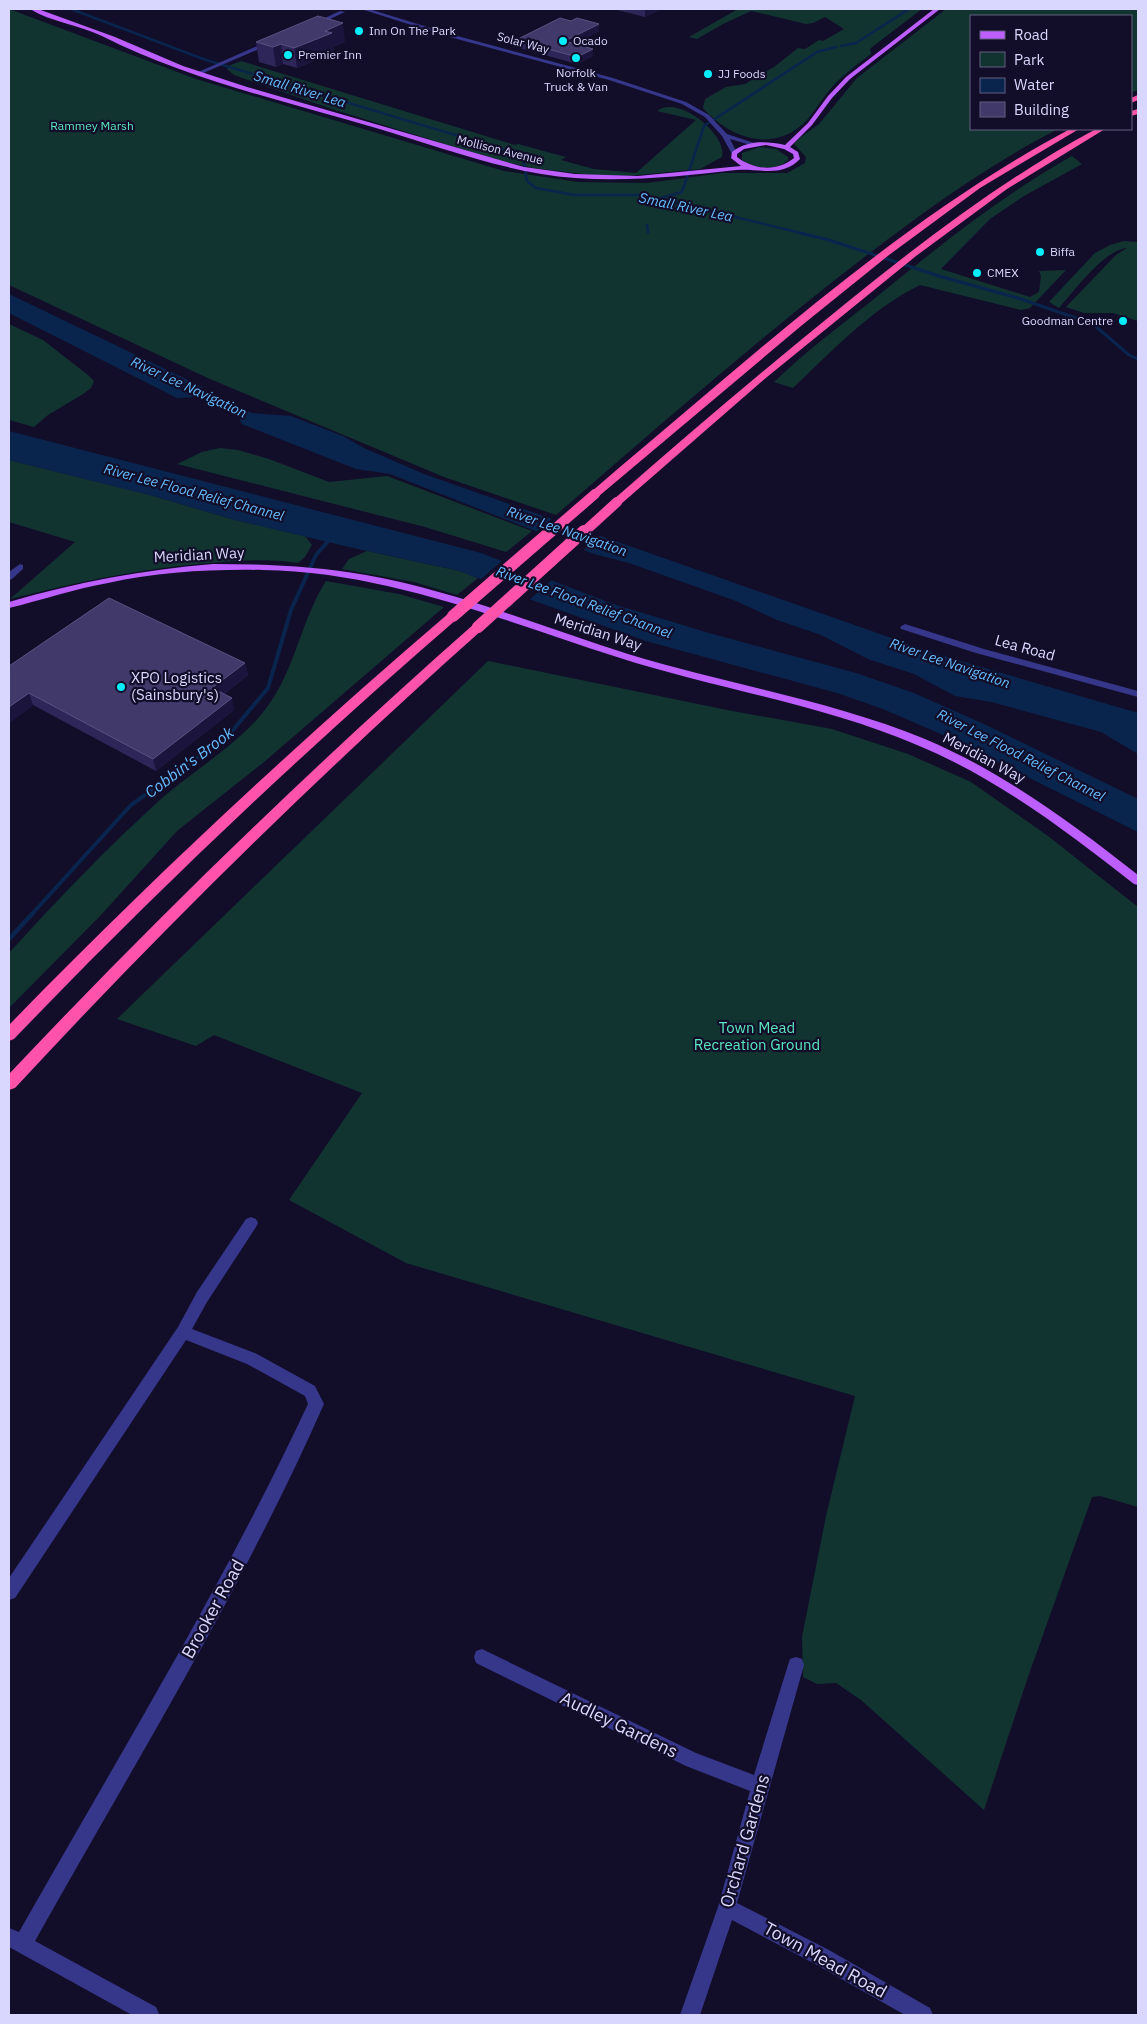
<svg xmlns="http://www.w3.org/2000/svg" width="1147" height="2024" font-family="'IBM Plex Sans',sans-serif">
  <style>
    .green { fill: #113431 }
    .water { fill: #09254e }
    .pier { fill: #120e29 }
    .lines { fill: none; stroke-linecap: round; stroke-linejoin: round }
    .stream-far3 { stroke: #09254e; stroke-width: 2.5 }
    .stream-far2 { stroke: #09254e; stroke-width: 3 }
    .stream-far1 { stroke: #09254e; stroke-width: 4 }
    .stream { stroke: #09254e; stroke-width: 4.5 }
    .minor { fill: #36368b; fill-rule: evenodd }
    .major { fill: #bd5eff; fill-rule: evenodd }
    .highway { fill: #ff52ab; fill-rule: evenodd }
    .highway-bridge-far1 { stroke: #ff52ab; stroke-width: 10 }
    .highway-bridge { stroke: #ff52ab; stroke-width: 12 }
    .wall { fill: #2e2659 }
    .shaded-wall { fill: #1b153e }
    .building { fill: #40396a; stroke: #585282 }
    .poi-dot { fill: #03efff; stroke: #120e29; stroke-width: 2 }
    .labels { text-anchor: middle; stroke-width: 4.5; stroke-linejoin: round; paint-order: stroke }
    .far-poi-label { font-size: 12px; fill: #dad7ff; stroke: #120e29; text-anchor: start }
    .far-street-label { font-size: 12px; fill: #dad7ff; stroke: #120e29 }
    .far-park-label { font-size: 12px; fill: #5ae8bf; stroke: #120e29 }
    .far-water-label { font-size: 14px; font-style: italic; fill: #65bdff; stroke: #120e29 }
    .street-label { font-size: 15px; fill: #dad7ff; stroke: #120e29 }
    .poi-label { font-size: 15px; fill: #dad7ff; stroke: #120e29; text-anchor: start }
    .park-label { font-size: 15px; fill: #5ae8bf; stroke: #120e29 }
    .water-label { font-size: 16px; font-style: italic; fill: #65bdff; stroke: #120e29 }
    .near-street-label { font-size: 18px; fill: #dad7ff; stroke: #120e29 }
  </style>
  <rect width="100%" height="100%" fill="#120e29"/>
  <g class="green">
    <path d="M9 9 196 79 504 171 578 182 647 183 722 173H787L805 163 806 157 794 144 797 140 819 124 857 78 946 9H1138V90L1131 93V16H971V129H1058C978 170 907 224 836 279 740 355 648 435 556 515L444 477 210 379 9 285Z"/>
    <path d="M738 9H922L872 47 870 49 871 54C858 64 844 74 833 86 823 97 816 110 807 120 775 154 730 139 703 108L705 99 726 87 745 84 774 67 798 48 805 49 819 40 823 41 844 29 825 17 813 23 806 24 751 11 723 24 697 39 689 37Z"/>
    <path d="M241 61 515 145 518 144 566 157 561 160 594 169 636 173 696 120 657 111C677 94 728 134 722 157L700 169 628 176 592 175 533 168 490 158 332 109 234 75 227 69 228 66Z"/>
    <path d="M760 147 776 149 788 157V160C777 171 754 169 742 160V153Z"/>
    <path d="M1072 156 1082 164 1024 196 990 219 941 269 1030 297 1039 292 1041 276 1039 271 1066 270 1030 308 1021 310 920 285C871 309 832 351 793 388L774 382C806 351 840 326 874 299 938 247 1001 196 1072 156Z"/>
    <path d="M1124 241 1138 242V321L1113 313H1084L1066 307 1116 255 1127 248C1104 250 1074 291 1059 308L1049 302 1095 253 1110 245Z"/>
    <path d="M9 324 43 340 88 375 94 381 91 388 83 394 48 415 34 427 9 420Z"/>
    <path d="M220 448 238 450 269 459 329 482 387 476 532 531 506 552 425 527 177 464 202 452Z"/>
    <path d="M9 460 150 495 235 520 305 536 312 545 305 557 298 563C266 558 231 561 198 564 134 570 72 583 10 599L75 542 9 522Z"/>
    <path d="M367 551 460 571 478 578 457 595 414 582 342 569 349 559Z"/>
    <path d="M326 581 399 594 444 607 264 762 177 831 101 915 9 1008V953C57 900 108 847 161 799 193 771 243 741 267 707 295 670 301 620 326 581Z"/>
    <path d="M488 661 727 710 832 729 908 754 971 782 1048 836 1138 907V1507L1100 1496 1092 1497 1028 1677 984 1810 861 1700 836 1683 817 1684 803 1677 802 1637 826 1516 855 1396 406 1263 289 1200 362 1093 214 1035 196 1046 117 1019Z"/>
  </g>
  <g class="water">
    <path d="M9 294 188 380 202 387 206 395 252 413 291 416 343 436 364 448 424 474 937 654 1138 713V754L1101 732 991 702 955 696 914 674 868 659 821 635 777 620 736 601 629 563 594 554 390 474 356 469 242 424 240 420 241 414 198 397 177 398 9 313Z"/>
    <path d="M9 431 481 553 613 604 709 633 856 673 914 693 986 725 1138 799V832L943 735 883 709 837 693 646 641 529 599 460 571 349 547 235 520 150 495 9 460Z"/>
  </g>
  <g class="pier">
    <path d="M554 517 602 534 582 552 534 534Z"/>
    <path d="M504 559 554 578 528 601 479 581Z"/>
  </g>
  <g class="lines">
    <g class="stream-far3">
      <path d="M71 9 206 60 515 153 523 158 527 181 536 188 575 195H644L805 234"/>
      <path d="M841 46 856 43 909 9"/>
      <path d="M661 198 682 192 704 126 817 52 836 47"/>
      <path d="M647 225 648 233"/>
    </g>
    <path class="stream-far2" d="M800 233 829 240 939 276 1021 299 1093 324 1129 355 1138 359"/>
    <path class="stream-far1" d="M32 914 131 805 228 736 268 688 291 610 316 555 330 539"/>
    <path class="stream" d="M9 939 33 913"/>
    <g class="minor">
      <path d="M361 9H369L450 34 613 78 686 102 709 115 727 134 757 144 754 146 730 139 737 153 732 154 722 136 705 117 682 104 609 80 446 36Z"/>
      <path d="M340 11 345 12 315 26 310 25Z"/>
      <path d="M271 40 273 43 201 74 196 73Z"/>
      <path d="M20 564 23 565V569L12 579 9 580V572Z"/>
      <path d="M905 624 984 649 1138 691V697L976 653 901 629 900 627Z"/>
      <path d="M251 1217 256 1219 258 1223 256 1227 207 1302 192 1329 257 1354 315 1386 324 1404C242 1590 134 1764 35 1941L156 2007 159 2014 132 2015 9 1947V1928L19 1932C118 1757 223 1586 308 1404L305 1396 247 1364 186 1340 15 1598 9 1600V1578L178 1327 197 1292 246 1219Z"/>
      <path d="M482 1649 696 1753 754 1775 788 1665 790 1659 796 1657 802 1659 804 1665 737 1903 829 1950 930 2008 933 2015H905L815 1964 732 1920 700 2015H680L718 1907 750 1791 686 1766 476 1663 474 1657 476 1651Z"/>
    </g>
    <g class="major">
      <path d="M30 9H38L115 37 183 66 247 87 524 167 575 174 638 176 741 166 731 158 732 152C747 140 766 141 785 145L808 123 828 96 846 77 934 9H940L850 79 832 98 812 125 790 147 798 152 800 159C782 178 759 168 736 170 682 176 629 182 575 178 507 173 441 147 376 128 284 101 187 79 102 36 79 25 51 22 30 9ZM766 145 784 149 793 154 794 158C777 172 754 170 737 157V154L744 149Z"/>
      <path d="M213 564C265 564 315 566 366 575 456 591 542 627 628 654 726 684 830 700 925 739 1003 772 1072 823 1138 875V885L1134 884C1066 831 997 778 917 745 821 704 716 689 617 657 501 620 387 572 263 570 211 569 158 572 108 583 74 589 42 600 9 608V602C78 582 141 570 213 564Z"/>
    </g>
    <g class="highway">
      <path d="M1138 95V100L1131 103V98Z"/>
      <path d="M1138 109V114L1131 116V111Z"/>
      <path d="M1070 129H1079L980 188 889 255 801 326 599 496H591L590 494 591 492 620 467C763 347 904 218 1070 129Z"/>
      <path d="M1096 129H1105L1007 189 916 256 767 377 621 504H613L612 502 613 500C689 433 766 368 845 304 925 239 1005 178 1096 129Z"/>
      <path d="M453 612 459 616 457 619C303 752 155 892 14 1039L9 1041V1025C149 881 296 744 449 613Z"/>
      <path d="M478 623 484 627 482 630C319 775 163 928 15 1088L9 1090V1074C157 917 312 767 474 624Z"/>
    </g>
    <g class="highway-bridge-far1">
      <path d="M550 533 595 494"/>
      <path d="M583 533 617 502"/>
    </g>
    <g class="highway-bridge">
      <path d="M453 616 551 531"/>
      <path d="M478 627 584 531"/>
    </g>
  </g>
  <g class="wall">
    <path d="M613 9H661L645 17Z"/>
    <path d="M571 21 599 24V31L574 44 593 56 577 64 516 47V40Z"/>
    <path d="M256 42H345L333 47 334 52 297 68 283 64 276 67 259 62Z"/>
    <path d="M245 663 248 675 224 694 234 710 156 771 33 705 9 723V666Z"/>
  </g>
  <g class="shaded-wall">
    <path d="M645 9H661L645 17Z"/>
    <path d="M343 23 345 42 333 47 334 52 297 68 294 48 325 31Z"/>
    <path d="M599 24V31L565 48V41Z"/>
    <path d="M281 44 283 64 276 67 273 47Z"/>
    <path d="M593 49V56L577 64V57Z"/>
    <path d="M245 663 248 675 215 700 212 688Z"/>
    <path d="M29 693 33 705 9 723V707Z"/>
    <path d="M232 698 234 710 156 771 153 759Z"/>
  </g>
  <g class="building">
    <path d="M318 16 343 23 325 31 332 33 294 48 281 44 273 47 256 42Z"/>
    <path d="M560 18 571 21 577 18 599 24 565 41 593 49 577 57 516 40Z"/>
    <path d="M109 598 245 663 212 688 232 698 153 759 29 693 9 707V666Z"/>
  </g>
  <g class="poi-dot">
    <circle cx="359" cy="31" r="5"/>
    <circle cx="563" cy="41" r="5"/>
    <circle cx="288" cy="55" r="5"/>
    <circle cx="576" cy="58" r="5"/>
    <circle cx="708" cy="74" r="5"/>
    <circle cx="1040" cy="252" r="5"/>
    <circle cx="977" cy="273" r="5"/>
    <circle cx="1123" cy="321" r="5"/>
    <circle cx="121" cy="687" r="5"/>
  </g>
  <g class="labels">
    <g class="far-poi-label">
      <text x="369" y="35">Inn On The Park</text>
      <text x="573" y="45">Ocado</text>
      <text x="298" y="59">Premier Inn</text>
      <text x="576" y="77" text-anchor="middle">Norfolk<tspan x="576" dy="14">Truck &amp; Van</tspan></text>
      <text x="718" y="78">JJ Foods</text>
      <text x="1050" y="256">Biffa</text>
      <text x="987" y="277">CMEX</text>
      <text x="1113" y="325" text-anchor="end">Goodman Centre</text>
    </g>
    <g class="far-street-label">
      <text transform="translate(523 43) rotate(15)" y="4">Solar Way</text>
      <text transform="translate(500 150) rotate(14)" y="4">Mollison Avenue</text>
    </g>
    <g class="far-park-label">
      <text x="92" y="130">Rammey Marsh</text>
    </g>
    <g class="far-water-label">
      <text transform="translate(300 89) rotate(17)" y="5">Small River Lea</text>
      <text transform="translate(686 207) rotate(12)" y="5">Small River Lea</text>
      <text transform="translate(189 387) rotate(25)" y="5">River Lee Navigation</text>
      <text transform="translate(194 492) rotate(15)" y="5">River Lee Flood Relief Channel</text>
      <text transform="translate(567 531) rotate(19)" y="5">River Lee Navigation</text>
      <text transform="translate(584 602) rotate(20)" y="5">River Lee Flood Relief Channel</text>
      <text transform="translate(950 663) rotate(19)" y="5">River Lee Navigation</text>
      <text transform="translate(1021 755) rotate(27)" y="5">River Lee Flood Relief Channel</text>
    </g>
    <g class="street-label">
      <text transform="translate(199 555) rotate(-3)" y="5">Meridian Way</text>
      <text transform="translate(598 632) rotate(18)" y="5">Meridian Way</text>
      <text transform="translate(1025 648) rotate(15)" y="5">Lea Road</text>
      <text transform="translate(984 758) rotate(28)" y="5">Meridian Way</text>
    </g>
    <g class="poi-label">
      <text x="131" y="683">XPO Logistics<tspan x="131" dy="17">(Sainsbury's)</tspan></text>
    </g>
    <g class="park-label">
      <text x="757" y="1033">Town Mead<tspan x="757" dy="17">Recreation Ground</tspan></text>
    </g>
    <g class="water-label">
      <text transform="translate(189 762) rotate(-37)" y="6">Cobbin's Brook</text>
    </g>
    <g class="near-street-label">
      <text transform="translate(213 1609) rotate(-61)" y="6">Brooker Road</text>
      <text transform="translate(619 1725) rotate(26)" y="6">Audley Gardens</text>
      <text transform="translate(745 1841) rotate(-74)" y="6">Orchard Gardens</text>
      <text transform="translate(825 1960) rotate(29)" y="6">Town Mead Road</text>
    </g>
  </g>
  <rect width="1147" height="2024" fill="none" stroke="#dad7ff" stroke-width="20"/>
  <rect x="970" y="15" width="162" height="115" fill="#120e29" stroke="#625e7f"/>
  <rect x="980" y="31" width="25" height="8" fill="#bd5eff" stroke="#625e7f"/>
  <text x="1014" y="40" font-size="15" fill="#dad7ff">Road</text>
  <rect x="980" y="52" width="25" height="15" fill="#113431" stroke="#625e7f"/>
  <text x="1014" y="65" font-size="15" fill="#dad7ff">Park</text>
  <rect x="980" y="78" width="25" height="15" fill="#09254e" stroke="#625e7f"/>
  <text x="1014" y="90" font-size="15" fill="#dad7ff">Water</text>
  <rect x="980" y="102" width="25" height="15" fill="#40396a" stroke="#625e7f"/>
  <text x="1014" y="115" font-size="15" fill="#dad7ff">Building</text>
</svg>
